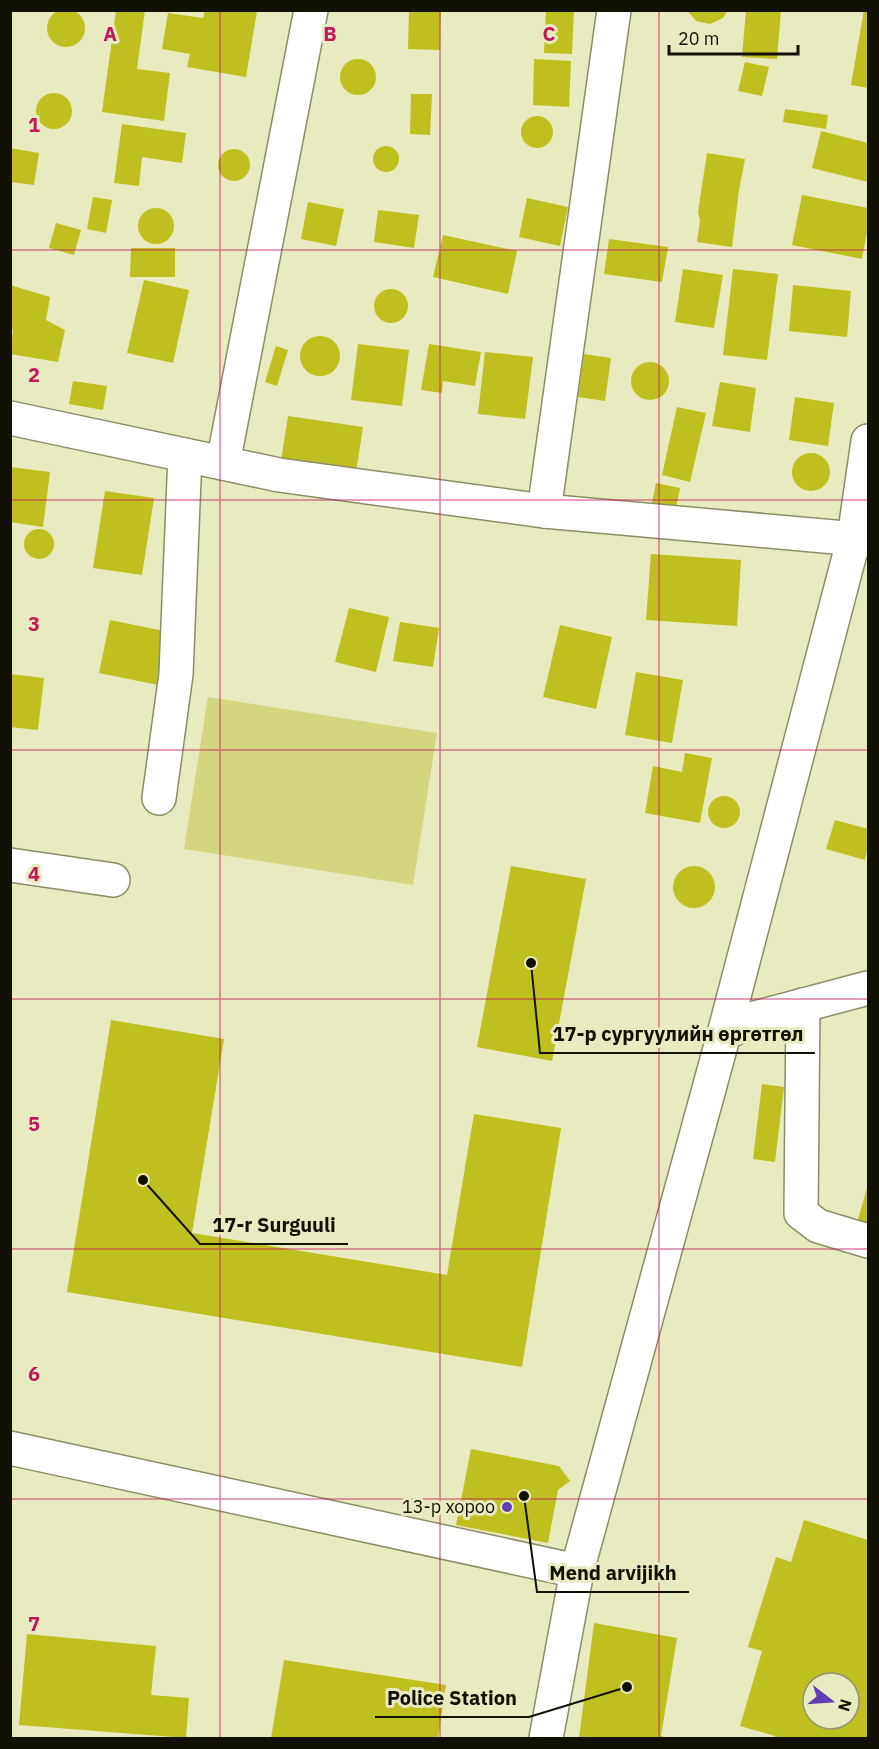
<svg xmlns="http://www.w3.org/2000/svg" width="879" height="1749" font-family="'IBM Plex Sans',sans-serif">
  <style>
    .green { fill: #d3d67e }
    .building { fill: #bfc01f; fill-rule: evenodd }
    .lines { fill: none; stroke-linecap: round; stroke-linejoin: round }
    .minor-casing { stroke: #8b8d65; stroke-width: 36 }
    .minor { stroke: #fff; stroke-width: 33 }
    .grid { fill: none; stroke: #c2185b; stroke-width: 1.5; stroke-opacity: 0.55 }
    .poi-dot { fill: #5f3eb7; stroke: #e8eabf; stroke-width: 2 }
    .labels { text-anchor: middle; stroke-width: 6; stroke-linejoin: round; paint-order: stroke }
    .poi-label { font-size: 18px; fill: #111104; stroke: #e8eabf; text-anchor: end }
    .grid-label { font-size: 20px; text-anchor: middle; font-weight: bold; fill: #c2185b; stroke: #e8eabf; stroke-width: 6; stroke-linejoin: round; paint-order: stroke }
    .leader { fill: none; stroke: #111104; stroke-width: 2 }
    .callout-dot { fill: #111104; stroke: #e8eabf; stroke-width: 2 }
    .callout-label { font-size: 20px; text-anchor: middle; font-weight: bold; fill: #111104; stroke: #e8eabf; stroke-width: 6; stroke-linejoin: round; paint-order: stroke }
  </style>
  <rect width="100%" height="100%" fill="#e8eabf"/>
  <path class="green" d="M208 697 437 733 413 885 184 849Z"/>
  <g class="building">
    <circle cx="66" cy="28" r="19"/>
    <path d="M116 10H145L137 69 170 73 164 121 102 112Z"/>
    <path d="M205 10 257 11 246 77 187 67 190 54 162 49 168 13 203 18Z"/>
    <path d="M409 10H441L440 50 408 49Z"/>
    <path d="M546 10H574L572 54 544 53Z"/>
    <path d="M687 10H728L723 18 710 24 696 21Z"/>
    <path d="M746 10H781L777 59 742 57Z"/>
    <path d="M864 10H868V88L851 85Z"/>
    <circle cx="358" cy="77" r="18"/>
    <path d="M534 59 571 61 569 107 533 105Z"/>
    <path d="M745 62 769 67 762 96 738 91Z"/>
    <circle cx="54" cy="111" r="18"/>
    <path d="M411 94H432L430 135 410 134Z"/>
    <path d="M785 109 828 115 826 129 783 122Z"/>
    <circle cx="537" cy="132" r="16"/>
    <path d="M122 124 186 133 182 163 142 157 139 186 114 183Z"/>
    <path d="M821 131 868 143V182L812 168Z"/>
    <circle cx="386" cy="159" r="13"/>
    <path d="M10 148 39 153 34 185 10 182Z"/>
    <circle cx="234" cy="165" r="16"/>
    <path d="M707 153 745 159 739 190 732 247 697 242 700 221 698 212Z"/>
    <path d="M802 195 868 208V226L862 259 792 245Z"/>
    <path d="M93 197 112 200 106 233 87 229Z"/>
    <path d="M527 198 568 207 560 246 519 237Z"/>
    <path d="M308 202 344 209 336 246 301 239Z"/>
    <circle cx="156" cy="226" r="18"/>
    <path d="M378 210 419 215 414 248 374 242Z"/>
    <path d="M56 223 81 230 74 255 49 248Z"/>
    <path d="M443 235 517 251 508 294 433 277Z"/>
    <path d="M609 239 668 247 662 282 604 274Z"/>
    <path d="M131 248H175V277H130Z"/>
    <path d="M683 269 723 275 714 328 675 322Z"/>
    <path d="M733 269 778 274 767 360 723 355Z"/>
    <path d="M144 280 189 290 173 363 127 353Z"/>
    <path d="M10 285 50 297 46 320 65 330 58 362 10 354 13 330H10Z"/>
    <path d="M793 285 851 291 847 337 789 331Z"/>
    <circle cx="391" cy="306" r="17"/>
    <circle cx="320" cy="356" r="20"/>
    <path d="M358 344 409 350 402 406 351 400Z"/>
    <path d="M429 344 481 352 475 386 443 381 442 393 421 390Z"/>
    <path d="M276 346 288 350 277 386 265 382Z"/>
    <path d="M485 352 533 357 525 419 478 414Z"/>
    <path d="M584 354 611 358 605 401 578 397Z"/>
    <circle cx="650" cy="381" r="19"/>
    <path d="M73 381 107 386 103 410 69 404Z"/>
    <path d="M720 382 756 388 750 432 712 426Z"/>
    <path d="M795 397 834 403 828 446 789 440Z"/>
    <path d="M677 407 706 413 690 482 662 475Z"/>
    <path d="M288 416 363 427 356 472 281 461Z"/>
    <circle cx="811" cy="472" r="19"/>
    <path d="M10 467 50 472 43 527 10 522Z"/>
    <path d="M656 483 680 488 676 508 652 503Z"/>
    <path d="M105 491 154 498 142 575 93 568Z"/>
    <circle cx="39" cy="544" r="15"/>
    <path d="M651 554 741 560 737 626 646 620Z"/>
    <path d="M349 608 389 617 376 672 335 662Z"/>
    <path d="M110 620 169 632 158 685 99 673Z"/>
    <path d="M400 622 439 628 433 667 393 661Z"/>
    <path d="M560 625 612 637 596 709 543 697Z"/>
    <path d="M636 672 683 680 672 743 625 735Z"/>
    <path d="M10 674 44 678 38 730 10 727Z"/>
    <path d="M685 753 712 758 700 823 645 813 653 766 682 772Z"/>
    <circle cx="724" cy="812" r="16"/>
    <path d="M835 820 868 829V847L865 860 826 849Z"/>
    <path d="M511 866 586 879 552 1061 477 1047Z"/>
    <circle cx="694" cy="887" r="21"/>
    <path d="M111 1020 224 1039 192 1233 447 1275 474 1114 561 1128 522 1367 67 1292Z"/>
    <path d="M762 1084 784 1087 775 1162 753 1159Z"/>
    <path d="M868 1184V1231L856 1227Z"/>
    <path d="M471 1449 559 1466 570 1481 558 1490 548 1543 456 1525Z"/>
    <path d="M804 1520 868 1540V1738H775V1736L740 1726 762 1651 748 1647 776 1557 791 1562ZM813 1683H849V1719H813Z"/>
    <path d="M594 1623 677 1638 661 1736 669 1738H579Z"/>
    <path d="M27 1634 156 1646 151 1695 189 1698 186 1738 19 1725Z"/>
    <path d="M284 1660 446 1685 438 1738H271Z"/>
  </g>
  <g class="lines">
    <defs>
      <g id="minor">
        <path d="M10 418 279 475 544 511 868 540"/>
        <path d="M223 463 311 10"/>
        <path d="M544 511 614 10"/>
        <path d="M159 798 176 674 185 455"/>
        <path d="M10 865 113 880"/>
        <path d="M803 1005 801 1213 818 1226 868 1241"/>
        <path d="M724 1034 854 538 868 441"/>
        <path d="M10 1448 577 1571"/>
        <path d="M546 1738 577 1571 724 1034 755 1018 868 988"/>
      </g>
    </defs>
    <use href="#minor" class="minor-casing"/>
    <use href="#minor" class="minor"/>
  </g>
  <path class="grid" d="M220 10V1738M440 10V1738M659 10V1738M10 250H868M10 500H868M10 750H868M10 999H868M10 1249H868M10 1499H868"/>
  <circle class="poi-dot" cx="507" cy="1507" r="6"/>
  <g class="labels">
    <g class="poi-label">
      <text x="495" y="1513">13-р хороо</text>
    </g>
  </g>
  <g class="grid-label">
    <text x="110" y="41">A</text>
    <text x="330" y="41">B</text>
    <text x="549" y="41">C</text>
    <text x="34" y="132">1</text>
    <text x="34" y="382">2</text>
    <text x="34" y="631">3</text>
    <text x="34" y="881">4</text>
    <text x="34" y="1131">5</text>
    <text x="34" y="1381">6</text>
    <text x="34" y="1631">7</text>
  </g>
  <path class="leader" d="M531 963L540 1053H815M143 1180L200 1244H348M524 1496L537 1592H689M627 1687L529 1717H375"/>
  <g class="callout-dot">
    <circle cx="531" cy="963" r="6"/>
    <circle cx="143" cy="1180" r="6"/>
    <circle cx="524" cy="1496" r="6"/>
    <circle cx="627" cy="1687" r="6"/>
  </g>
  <g class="callout-label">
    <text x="678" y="1041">17-р сургуулийн өргөтгөл</text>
    <text x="274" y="1232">17-r Surguuli</text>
    <text x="613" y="1580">Mend arvijikh</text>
    <text x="452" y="1705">Police Station</text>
  </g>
  <rect width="879" height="1749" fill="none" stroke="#111104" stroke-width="24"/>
  <g transform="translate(831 1701) rotate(107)"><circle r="28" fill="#e8eabf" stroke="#929374" stroke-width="1.5"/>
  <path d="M0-4.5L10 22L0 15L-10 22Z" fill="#5f3eb7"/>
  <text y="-9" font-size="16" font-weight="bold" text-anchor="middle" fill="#111104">N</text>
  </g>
  <path d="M669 45v9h129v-9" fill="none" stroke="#111104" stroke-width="3"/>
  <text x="678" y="45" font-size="18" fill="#111104" stroke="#e8eabf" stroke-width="4.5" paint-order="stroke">20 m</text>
</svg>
